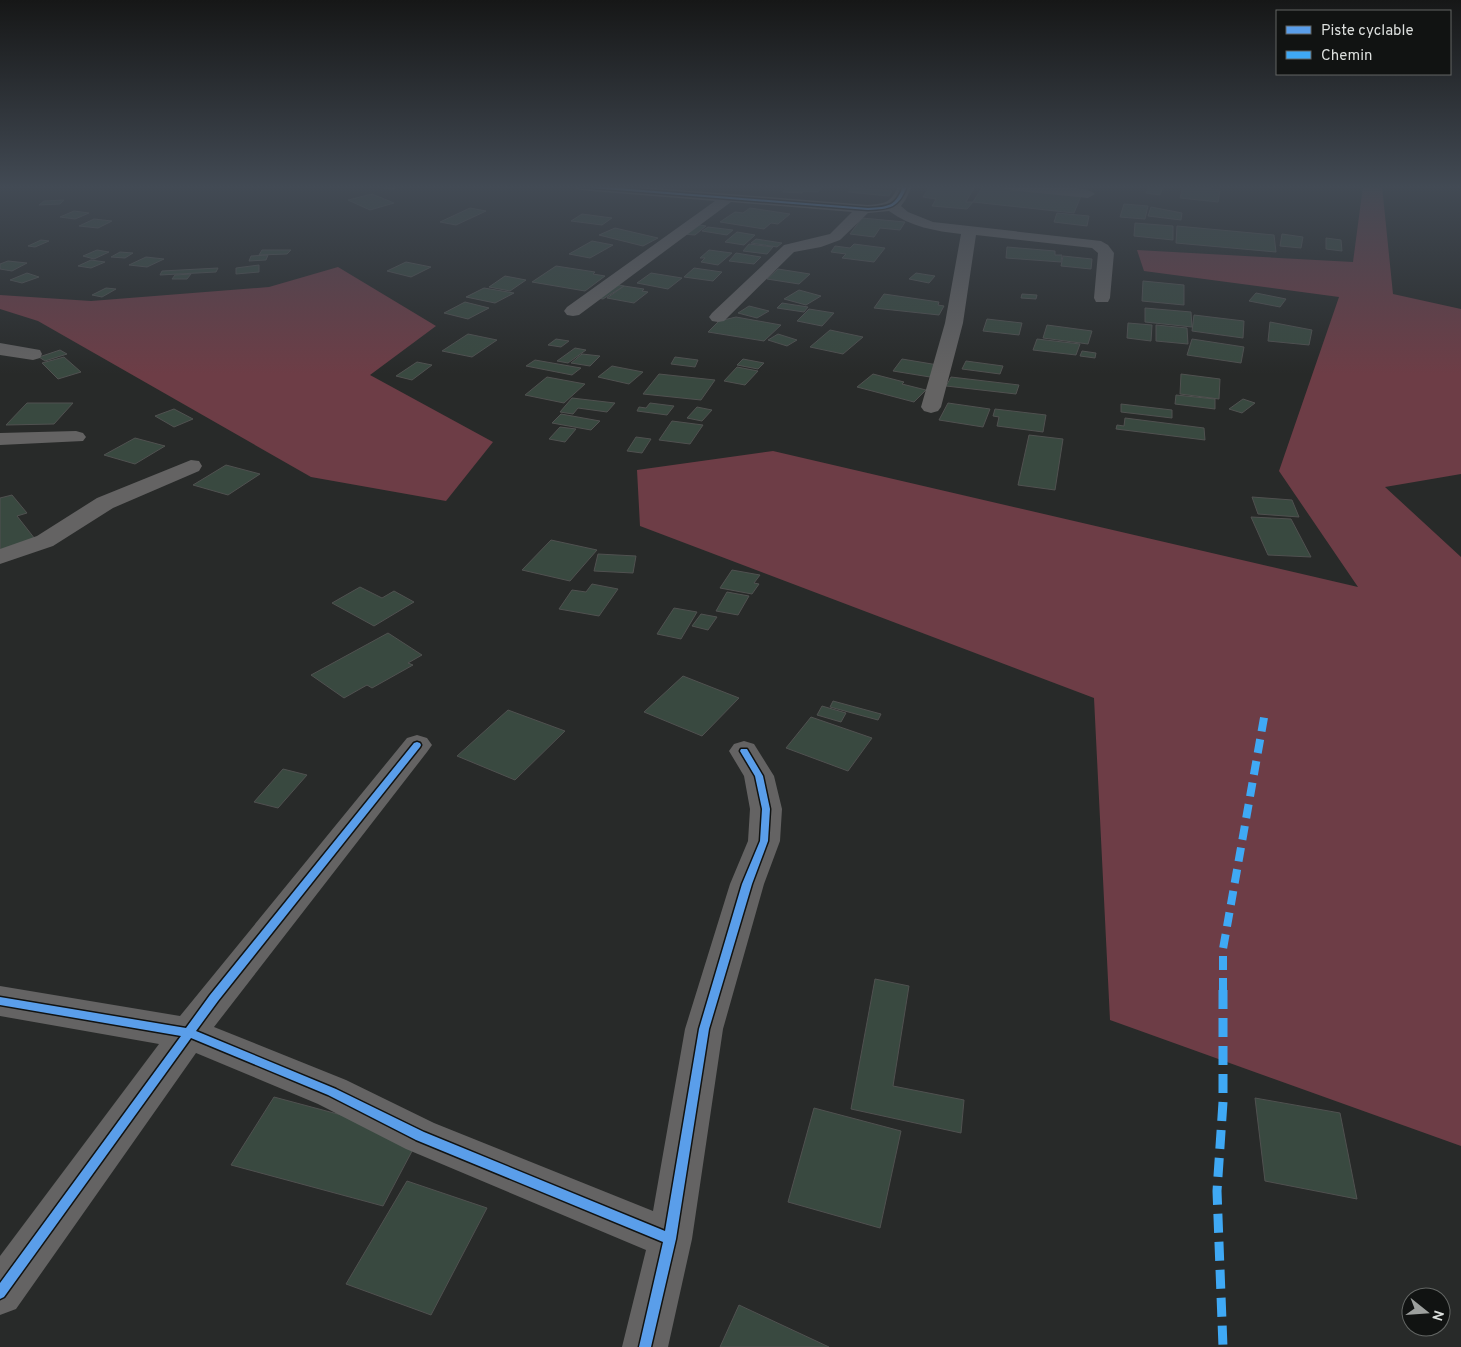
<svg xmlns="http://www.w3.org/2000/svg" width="1461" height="1347" font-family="Overpass,sans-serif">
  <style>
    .green { fill: #6d3d46 }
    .building { fill: #394940; stroke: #505150 }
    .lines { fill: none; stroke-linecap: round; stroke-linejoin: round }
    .minor { fill: #646363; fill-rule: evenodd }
    .quiet-far1 { stroke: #3fa9f5; stroke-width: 8; stroke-dasharray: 14 8; stroke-linecap: butt }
    .quiet { stroke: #3fa9f5; stroke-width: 9; stroke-dasharray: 19 9; stroke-linecap: butt }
    .cycleway-casing { stroke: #111312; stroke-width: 3 }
    .cycleway { fill: #5a9eea; fill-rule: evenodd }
  </style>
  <rect width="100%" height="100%" fill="#282a29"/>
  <g class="green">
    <path d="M1363 186H1382L1393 294 1461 309V474L1385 487 1461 557V1146L1110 1020 1094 698 640 526 637 470 773 451 1358 587 1279 471 1339 297 1144 271 1137 250 1353 262Z"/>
    <path d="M338 267 436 326 370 375 493 442 446 501 311 477 38 321 0 309V295L91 301 269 287Z"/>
  </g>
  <g class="building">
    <path d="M378 186H399L393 189 375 187Z"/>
    <path d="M787 186H822L818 192 804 191 802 193 783 192Z"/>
    <path d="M930 186H975L966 202H973L967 209 932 206 936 199 923 197Z"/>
    <path d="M983 186 1081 196 1074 213 973 202Z"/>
    <path d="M1149 186H1163L1160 195 1146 193Z"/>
    <path d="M1183 186 1220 190 1218 202 1180 198Z"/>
    <path d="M851 188 892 191 889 196 848 192Z"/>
    <path d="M372 194 394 203 370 210 348 200Z"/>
    <path d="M64 200 60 204 39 205 44 201Z"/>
    <path d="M1124 204 1148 206 1145 219 1120 217Z"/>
    <path d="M1151 207 1182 213 1181 220 1148 216Z"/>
    <path d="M470 208 486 211 456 225 440 222Z"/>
    <path d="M750 208 790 214 778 224 771 223 764 229 720 222 735 212 743 213Z"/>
    <path d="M74 211 89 213 75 219 60 217Z"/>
    <path d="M1057 213 1089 216 1087 226 1054 222Z"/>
    <path d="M582 214 612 218 602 225 571 221Z"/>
    <path d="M862 218 905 222 900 230 880 228 874 237 850 234Z"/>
    <path d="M94 219 112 221 98 228 79 226Z"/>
    <path d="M1135 223 1173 226V240L1134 236Z"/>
    <path d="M694 224 706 226 695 235 682 234Z"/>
    <path d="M1177 226 1274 235 1276 252 1176 243Z"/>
    <path d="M708 227 733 230 727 235 702 231Z"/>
    <path d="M615 228 658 238 643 246 599 235Z"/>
    <path d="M737 232 755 235 744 245 725 242Z"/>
    <path d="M1282 234 1303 237 1301 248 1280 246Z"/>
    <path d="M1326 238 1341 240 1342 251 1326 249Z"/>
    <path d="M756 239 782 243 777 247 751 243Z"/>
    <path d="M41 240 49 241 35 247 28 246Z"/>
    <path d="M592 241 613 245 590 258 569 254Z"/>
    <path d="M749 244 773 247 767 254 743 251Z"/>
    <path d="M854 244 885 248 874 262 842 258 846 254 831 252 835 246 850 248Z"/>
    <path d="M1007 247 1055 251V255H1062L1061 262 1006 258Z"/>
    <path d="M97 250 109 252 94 259 83 256Z"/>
    <path d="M262 250H291L287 254 259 255Z"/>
    <path d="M709 250 732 253 718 265 701 262 705 258H700Z"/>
    <path d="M120 252 133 253 125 258 111 257Z"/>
    <path d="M736 253 761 257 754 264 729 261Z"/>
    <path d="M268 255 266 260 249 261 251 256Z"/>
    <path d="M1063 256 1092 259 1091 269 1061 266Z"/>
    <path d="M146 257 164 259 147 267 129 265Z"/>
    <path d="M91 260 105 262 91 268 78 266Z"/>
    <path d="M8 261 27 263 12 271 0 269V264Z"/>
    <path d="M406 262 431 267 411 277 387 271Z"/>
    <path d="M259 265V272L236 274V268Z"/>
    <path d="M556 266 595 272 593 274 605 276 585 291 532 282Z"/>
    <path d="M218 268 216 272 160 275 162 271Z"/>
    <path d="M694 268 722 272 713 281 684 277Z"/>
    <path d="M778 269 810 274 799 284 767 279Z"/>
    <path d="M27 273 39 277 22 283 10 280Z"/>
    <path d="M651 273 682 278 668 289 637 283Z"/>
    <path d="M916 273 935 276 929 283 909 279Z"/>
    <path d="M191 274 187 279H172L175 275Z"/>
    <path d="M505 276 526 280 510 291 489 287Z"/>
    <path d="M1143 281 1184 285V305L1142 301Z"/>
    <path d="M615 284 624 286 603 299 594 297Z"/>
    <path d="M624 286 644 289 642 291 648 292 634 303 607 298Z"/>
    <path d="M106 288 116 289 102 297 92 295Z"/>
    <path d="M484 288 514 293 495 303 466 297Z"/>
    <path d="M799 290 821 296 806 305 784 299Z"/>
    <path d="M1256 293 1286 299 1280 307 1249 301Z"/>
    <path d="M884 294 939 302 938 305 944 306 939 315 874 308Z"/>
    <path d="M1022 294 1037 295 1036 299 1021 298Z"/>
    <path d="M465 302 489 308 468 319 444 313Z"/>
    <path d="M782 303 808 307 804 312 777 308Z"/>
    <path d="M749 306 769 311 757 318 738 313Z"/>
    <path d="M1145 308 1191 312 1192 327 1145 322Z"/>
    <path d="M809 309 834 313 822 326 797 321Z"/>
    <path d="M1194 315 1244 321 1243 338 1192 331Z"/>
    <path d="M736 317 781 325 764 341 708 332 719 321Z"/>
    <path d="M987 319 1022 323 1019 335 983 331Z"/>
    <path d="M1270 322 1312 330 1309 345 1268 341Z"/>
    <path d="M1128 323 1152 325 1151 341 1127 338Z"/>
    <path d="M1047 325 1092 331 1088 344 1043 338Z"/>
    <path d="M1156 325 1187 328 1188 344 1156 341Z"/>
    <path d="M830 330 863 337 843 354 810 347Z"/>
    <path d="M468 334 497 340 472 357 442 351Z"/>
    <path d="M778 334 797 340 787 346 768 340Z"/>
    <path d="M556 339 569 341 561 347 548 345Z"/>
    <path d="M1037 339 1080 344 1076 355 1033 350Z"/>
    <path d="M1192 339 1244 347 1241 363 1187 355Z"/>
    <path d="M575 348 586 350 568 363 557 361Z"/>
    <path d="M60 350 67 354 45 361 39 357Z"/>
    <path d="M1082 351 1096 353 1095 358 1080 356Z"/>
    <path d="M582 354 600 356 590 366 571 363Z"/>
    <path d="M64 357 81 372 58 379 42 363Z"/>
    <path d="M675 357 698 360 695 367 671 364Z"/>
    <path d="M743 359 764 363 758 369 737 365Z"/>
    <path d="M902 359 938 365 930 377 893 371Z"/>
    <path d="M535 360 581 368 572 375 526 366Z"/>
    <path d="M966 361 1003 366 1000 374 962 369Z"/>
    <path d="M417 362 432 365 412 380 396 376Z"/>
    <path d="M612 366 643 372 629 384 598 377Z"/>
    <path d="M737 367 758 371 745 385 724 381Z"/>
    <path d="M659 374 715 380 701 400 643 394Z"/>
    <path d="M873 374 904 382 902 384 926 390 914 402 857 387Z"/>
    <path d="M1181 374 1220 379 1219 399 1180 394Z"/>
    <path d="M547 377 585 384 564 403 525 395Z"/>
    <path d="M951 377 1019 385 1016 394 946 386Z"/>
    <path d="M1176 395 1215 399V409L1175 404Z"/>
    <path d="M572 398 615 403 607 412 578 408 573 414 560 412Z"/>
    <path d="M1243 399 1255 403 1242 413 1229 409Z"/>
    <path d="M27 403H73L54 424 6 425Z"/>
    <path d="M650 403 674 406 667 415 637 411 639 407 646 408Z"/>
    <path d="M948 403 990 409 983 427 939 420Z"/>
    <path d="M1121 404 1172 410V418L1121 412Z"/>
    <path d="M697 407 712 410 702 421 687 418Z"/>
    <path d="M174 409 193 419 174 427 155 416Z"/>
    <path d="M995 409 1046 415 1043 432 997 426 999 417 993 416Z"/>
    <path d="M561 414 600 421 591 430 552 423Z"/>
    <path d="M1125 418 1204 428 1205 440 1116 429 1117 425 1124 426Z"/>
    <path d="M672 421 703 425 690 444 659 440Z"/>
    <path d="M560 427 576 429 565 442 549 439Z"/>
    <path d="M1029 435 1063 439 1055 490 1018 485Z"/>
    <path d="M636 437 651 439 642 453 627 451Z"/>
    <path d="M135 438 165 446 135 464 104 455Z"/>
    <path d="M226 465 260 474 228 495 193 485Z"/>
    <path d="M12 495 27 513 17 516 35 539 0 551V498Z"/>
    <path d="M1252 497 1292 500 1299 517 1258 514Z"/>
    <path d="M1251 517 1291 519 1311 557 1268 555Z"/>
    <path d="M551 540 597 550 570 581 522 570Z"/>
    <path d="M598 554 636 556 633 573 594 571Z"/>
    <path d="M732 570 760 575 754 583 759 584 752 594 720 588Z"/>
    <path d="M592 584 618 589 599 616 559 609 572 590 586 592Z"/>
    <path d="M360 587 382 598 394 591 414 602 374 626 332 603Z"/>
    <path d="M727 592 749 596 738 615 716 611Z"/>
    <path d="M674 608 697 612 681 639 657 634Z"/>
    <path d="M701 614 717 617 708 630 692 626Z"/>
    <path d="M388 633 422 655 408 663 413 665 372 688 367 685 344 698 311 675Z"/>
    <path d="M683 676 739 698 702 736 644 712Z"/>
    <path d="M833 701 881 714 878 720 830 707Z"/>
    <path d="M822 706 846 713 841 722 817 715Z"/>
    <path d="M508 710 565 731 515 780 457 756Z"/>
    <path d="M811 717 872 738 848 771 786 748Z"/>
    <path d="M283 769 307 775 278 808 254 802Z"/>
    <path d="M875 979 909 986 893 1086 964 1100 961 1133 851 1109Z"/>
    <path d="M274 1097 420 1136 383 1206 231 1165Z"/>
    <path d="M1255 1098 1340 1113 1357 1199 1265 1181Z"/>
    <path d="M814 1108 901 1131 880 1228 788 1202Z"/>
    <path d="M407 1181 487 1208 431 1315 346 1284Z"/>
    <path d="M739 1305 829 1347H720Z"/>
  </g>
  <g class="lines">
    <g class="minor">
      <path d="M572 186H630L868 205C885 204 892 202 898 186H912L906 199 901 206 908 212 933 222 1101 241 1108 245 1114 253 1110 298 1108 302H1096L1094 298 1098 253 1092 248 976 235 963 323 941 407 938 411 931 413 924 411 921 407 945 323 961 234C935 231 911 227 889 211L868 213 840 240 821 247 794 252 724 321 718 322 712 321 709 317 712 313 784 245 830 234 852 212 731 202 579 315 573 316 567 315 564 311 567 307 715 201 579 190Z"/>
      <path d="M1002 186C1017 186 1087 184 1095 194L1088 198 1009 190Z"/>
      <path d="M0 343 40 350 42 354 40 358 33 360 0 355Z"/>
      <path d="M76 431 83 433 86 437 83 441 0 445V433Z"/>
      <path d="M191 460 199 461 202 466 199 471 113 508 53 546 0 564V549L37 536 97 498Z"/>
      <path d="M417 735 427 738 432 745 427 752 214 1027 346 1080 434 1123 653 1211 685 1029 730 884 748 841 750 809 744 776 729 751 734 744 744 741 754 744 774 776 782 809 780 841 764 884 723 1029 692 1239 668 1347H622L646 1250 406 1149 318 1104 196 1053 16 1309 0 1315V1256L159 1044 0 1016V986L180 1016 407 738Z"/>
    </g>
    <path class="quiet-far1" d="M1223 992V949L1265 712"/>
    <path class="quiet" d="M1223 990V1102L1217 1191 1223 1347"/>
    <defs>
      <g id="cycleway">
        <path d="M577 186H592L868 208C889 207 896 206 903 186H907C899 208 890 209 868 210L579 187Z"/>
        <path d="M417 742 420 743 421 745 420 747 218 1001 196 1031 336 1089 424 1132 665 1231 699 1029 742 884 760 841 762 809 755 776 740 751 741 749H747L763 776 770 809 768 841 752 884 709 1029 676 1239 651 1347H639L663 1242 416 1140 328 1095 191 1038 4 1297 0 1299V1283L181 1036 0 1005V997L186 1028 210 995 414 743Z"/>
      </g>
    </defs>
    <use href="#cycleway" class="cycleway-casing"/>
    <use href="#cycleway" class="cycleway"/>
  </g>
  <linearGradient id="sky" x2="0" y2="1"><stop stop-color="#161717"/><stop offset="0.5" stop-color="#424a54"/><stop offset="1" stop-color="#424a54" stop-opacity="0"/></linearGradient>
  <rect width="1461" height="374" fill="url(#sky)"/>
  <rect x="1276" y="10" width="175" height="65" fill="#111312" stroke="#626563"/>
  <rect x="1286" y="26" width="25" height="8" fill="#5a9eea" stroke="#626563"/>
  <text x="1321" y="35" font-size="15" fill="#dcdfdd">Piste cyclable</text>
  <rect x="1286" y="51" width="25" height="8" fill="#3fa9f5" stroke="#626563"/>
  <text x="1321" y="60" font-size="15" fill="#dcdfdd">Chemin</text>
  <g transform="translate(1426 1312) rotate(107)"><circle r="24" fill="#111312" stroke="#626563"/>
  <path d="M0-4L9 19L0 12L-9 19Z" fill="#9da09e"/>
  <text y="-8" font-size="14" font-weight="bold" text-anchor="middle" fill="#dcdfdd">N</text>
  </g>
</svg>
